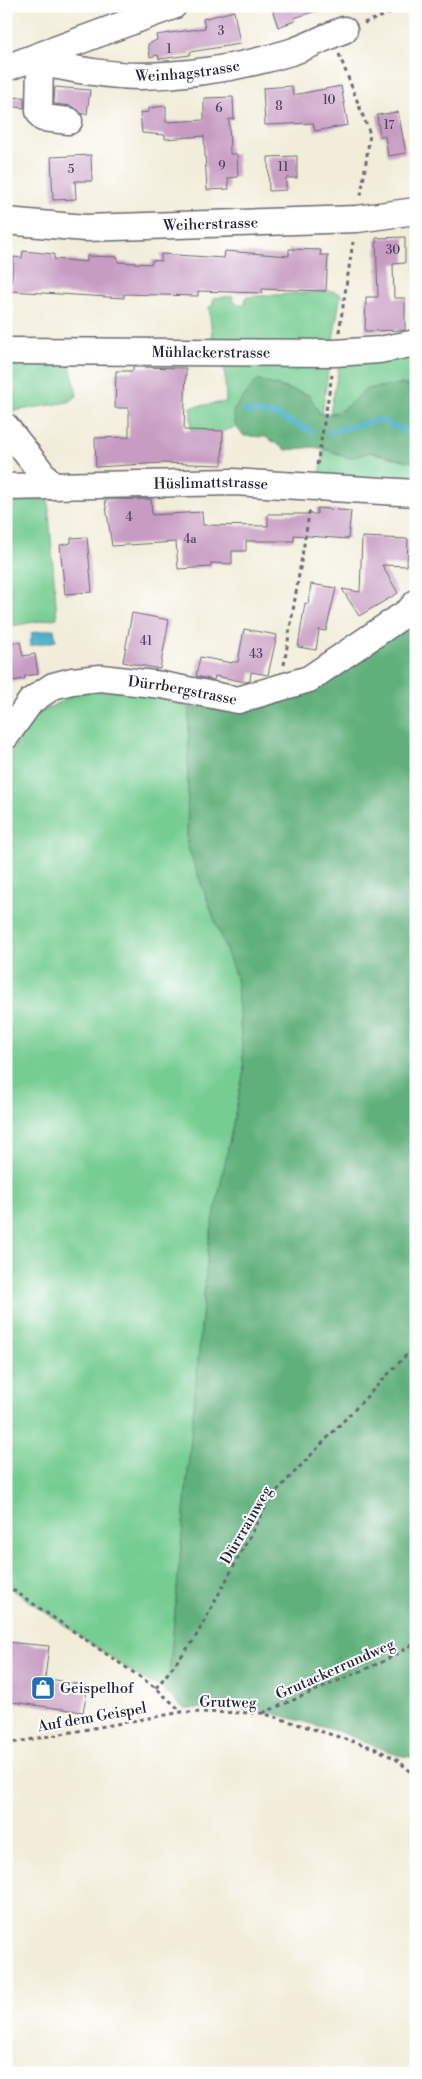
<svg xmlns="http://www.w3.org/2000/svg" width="422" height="2079" font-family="'Libre Bodoni',serif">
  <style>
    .green { fill: #76cd92; stroke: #4c7866 }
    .forest { fill: #60b07c; stroke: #41695c }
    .water { fill: #4bb1ca; stroke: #366a82 }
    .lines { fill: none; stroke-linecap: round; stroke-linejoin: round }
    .stream { stroke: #4bb1ca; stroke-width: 5.5 }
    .building { fill: #c79cc3 }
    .minor-casing { stroke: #6a6972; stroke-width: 29 }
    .path { stroke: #6a6972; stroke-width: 3; stroke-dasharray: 4 4; stroke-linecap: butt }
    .minor { stroke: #fff; stroke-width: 26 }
    .labels { text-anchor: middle; stroke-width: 4; stroke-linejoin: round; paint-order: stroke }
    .number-label { font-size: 12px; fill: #4b405d }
    .street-label { font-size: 15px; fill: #22223b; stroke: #fff }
    .poi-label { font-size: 15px; fill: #22223b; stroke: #fff; text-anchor: start }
  </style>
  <rect width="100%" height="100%" fill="#fff"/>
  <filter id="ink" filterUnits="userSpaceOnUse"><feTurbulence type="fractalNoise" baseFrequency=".02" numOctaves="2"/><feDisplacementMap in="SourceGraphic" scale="10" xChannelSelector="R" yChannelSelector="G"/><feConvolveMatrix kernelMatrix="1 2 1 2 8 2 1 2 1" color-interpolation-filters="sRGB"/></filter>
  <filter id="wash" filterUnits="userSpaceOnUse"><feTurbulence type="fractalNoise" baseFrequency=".0096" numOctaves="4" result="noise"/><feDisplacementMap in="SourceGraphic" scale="20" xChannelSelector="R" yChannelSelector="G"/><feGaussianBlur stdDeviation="1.12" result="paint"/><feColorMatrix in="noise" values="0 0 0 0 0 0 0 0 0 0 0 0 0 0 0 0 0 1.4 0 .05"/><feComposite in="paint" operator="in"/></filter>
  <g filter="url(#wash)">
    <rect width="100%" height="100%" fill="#f1edd9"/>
    <g class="green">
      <path d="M332 291 341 294 332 345H213L209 307H212L214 298 233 296V300L237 304H245L246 297Z"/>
      <path d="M416 351V389C404 385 377 384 366 391 353 399 346 412 330 413L340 361Z"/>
      <path d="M6 355 68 356 77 396 69 402 13 411 6 410Z"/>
      <path d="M224 357 330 358 322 414H320L309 395 257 380 233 411 236 427 223 431 191 430V407L226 402Z"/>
      <path d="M324 449 349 458 370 452 416 463V483L320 474Z"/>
      <path d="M6 499H48L57 618 6 627Z"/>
      <path d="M119 691 171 699 189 708 187 845 236 977 244 1070 209 1242 169 1677 160 1687 141 1678 6 1585V760L34 716 78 692Z"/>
    </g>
    <g class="forest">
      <path d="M257 380 309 395 320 414 339 413 367 389 402 384 416 389V463L370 452 349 458 331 450 313 447 286 450 266 437 244 436 236 427 233 411Z"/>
      <path d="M416 603V1758L397 1755 340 1732 261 1710 183 1708 160 1687 169 1677 209 1241 244 1070 236 977 187 845 189 708 238 700 309 679Z"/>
    </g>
    <path class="water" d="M54 629 56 641 30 646 29 640H32L31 633Z"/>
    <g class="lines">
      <g class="stream">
        <path d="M244 411 273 414 311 431"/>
        <path d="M330 432 379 420 416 435"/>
      </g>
    </g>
    <g id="blocks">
      <g class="building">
        <path d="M271 6H322V9L294 18 295 21 278 27Z"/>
        <path d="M234 11 240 44 190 52V55L159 59 158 55 150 57 148 44 157 40 156 35 205 28 203 19Z"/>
        <path d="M292 86 293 95 341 86 348 125 315 131 313 123 265 125 263 88Z"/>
        <path d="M55 87 90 90 87 114H82L71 106 54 104Z"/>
        <path d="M24 97V108L6 106V98Z"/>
        <path d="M233 97 234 119H229L230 154H237L238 177 228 178 229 189 207 190 204 136 165 139V135L142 133 140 113 149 112V108L166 106V122L204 120V98Z"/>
        <path d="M398 112 406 153 388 156 385 136H380L377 115Z"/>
        <path d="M91 155 92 181H75L76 199 53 200 51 157Z"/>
        <path d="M297 156V178H286V190L269 191 268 157Z"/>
        <path d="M405 237V263L393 264 394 298H405V330L365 331 366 297H378L376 238Z"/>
        <path d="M289 249 321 250 320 255H328L326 291 262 289V293L198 291V296L124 294V298L10 291 14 257 22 258 23 251 54 254V259L87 262V256L118 257V262L152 264V260L161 261V254L224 258 225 251 289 256Z"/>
        <path d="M133 367 186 368 184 430 223 431 222 465 162 463 96 467 95 438 129 437V408H115L116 371H133Z"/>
        <path d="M151 499 152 515 202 512 203 525 268 526V514H317V508L351 511 348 539 294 535V541H246V551H232V564L211 563V567L178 569 176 542 112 546 105 500Z"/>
        <path d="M87 537 92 592 65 594 60 545 71 543V538Z"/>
        <path d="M362 537 408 539 407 566 382 565 398 593 359 616 342 589 360 592Z"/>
        <path d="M311 584 336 588 326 631 319 630 316 650 298 647 305 603 308 604Z"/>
        <path d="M132 613 169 620 160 669 123 662Z"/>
        <path d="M244 629 277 635 268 675 251 672 250 681 246 682 215 676 214 680 196 676 200 657 232 663V662H238Z"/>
        <path d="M20 642 23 656 35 654 38 674 25 676 24 679 6 682V643Z"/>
        <path d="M6 1642 49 1646 45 1678 88 1686 83 1712 6 1701Z"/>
      </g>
    </g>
  </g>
  <g filter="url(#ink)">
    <use href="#blocks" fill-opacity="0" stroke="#6a6972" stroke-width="1"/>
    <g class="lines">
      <defs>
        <g id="minor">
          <path id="s1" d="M27 60C65 67 103 76 141 76 192 75 243 67 291 52 309 46 327 36 344 30"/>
          <path d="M40 63 39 111 43 118 69 121"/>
          <path d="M6 68 173 6"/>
          <path id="s2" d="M6 221 85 228 357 219 416 211"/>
          <path id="s3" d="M6 351 335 353 379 350 416 343"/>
          <path d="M6 427 52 486"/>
          <path id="s4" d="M6 487 233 482 416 493"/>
          <path id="s5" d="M6 736 31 701 53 686 72 681 101 678 162 685 238 700 309 679 409 611 416 603"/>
        </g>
      </defs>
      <use href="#minor" class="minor-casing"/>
      <g class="path">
        <path d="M364 23 410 6"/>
        <path d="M339 54 370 134 361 196"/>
        <path d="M339 332 353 242"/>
        <path d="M317 465 332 375"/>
        <path d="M284 665 310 508"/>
        <path d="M6 1585 156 1688 182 1712"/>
        <path d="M156 1688 194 1640 271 1497 416 1345"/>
        <path d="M263 1713 382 1662 416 1643"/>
        <path d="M6 1744 182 1712 262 1713 374 1748 396 1759 416 1776"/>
      </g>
      <use href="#minor" class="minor"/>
    </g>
  </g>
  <defs>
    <symbol id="shop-square" viewBox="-11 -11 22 22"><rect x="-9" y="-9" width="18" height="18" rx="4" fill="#1f6fb2" stroke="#fff"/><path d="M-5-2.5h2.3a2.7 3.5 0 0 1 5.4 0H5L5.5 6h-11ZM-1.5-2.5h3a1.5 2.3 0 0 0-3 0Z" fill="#fff"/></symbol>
  </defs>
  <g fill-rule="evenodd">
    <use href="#shop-square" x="29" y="1674" width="28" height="28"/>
  </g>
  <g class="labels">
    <g class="number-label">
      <text x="221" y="35">3</text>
      <text x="169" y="53">1</text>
      <text x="329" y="104">10</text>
      <text x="279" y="110">8</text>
      <text x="219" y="112">6</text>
      <text x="389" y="129">17</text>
      <text x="222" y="170">9</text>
      <text x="283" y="171">11</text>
      <text x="71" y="173">5</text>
      <text x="393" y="254">30</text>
      <text x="129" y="521">4</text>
      <text x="190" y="543">4a</text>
      <text x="146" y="645">41</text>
      <text x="256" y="658">43</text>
    </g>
    <g class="street-label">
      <text dy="5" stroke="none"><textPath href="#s1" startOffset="162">Weinhagstrasse</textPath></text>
      <text dy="5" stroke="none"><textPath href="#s2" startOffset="205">Weiherstrasse</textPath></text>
      <text dy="5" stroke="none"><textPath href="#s3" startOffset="205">Mühlackerstrasse</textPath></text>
      <text dy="5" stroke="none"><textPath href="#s4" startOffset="205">Hüslimattstrasse</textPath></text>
      <text dy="5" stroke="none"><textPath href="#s5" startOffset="201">Dürrbergstrasse</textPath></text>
      <text transform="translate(246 1525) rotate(-60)" y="5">Dürrrainweg</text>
      <text transform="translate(335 1669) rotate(-24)" y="5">Grutackerrundweg</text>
      <text transform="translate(228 1702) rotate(1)" y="5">Grutweg</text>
      <text transform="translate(92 1717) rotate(-10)" y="5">Auf dem Geispel</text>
    </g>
    <g class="poi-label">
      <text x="60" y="1693">Geispelhof</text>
    </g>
  </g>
  <rect width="422" height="2079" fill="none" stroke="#fff" stroke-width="25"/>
</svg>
